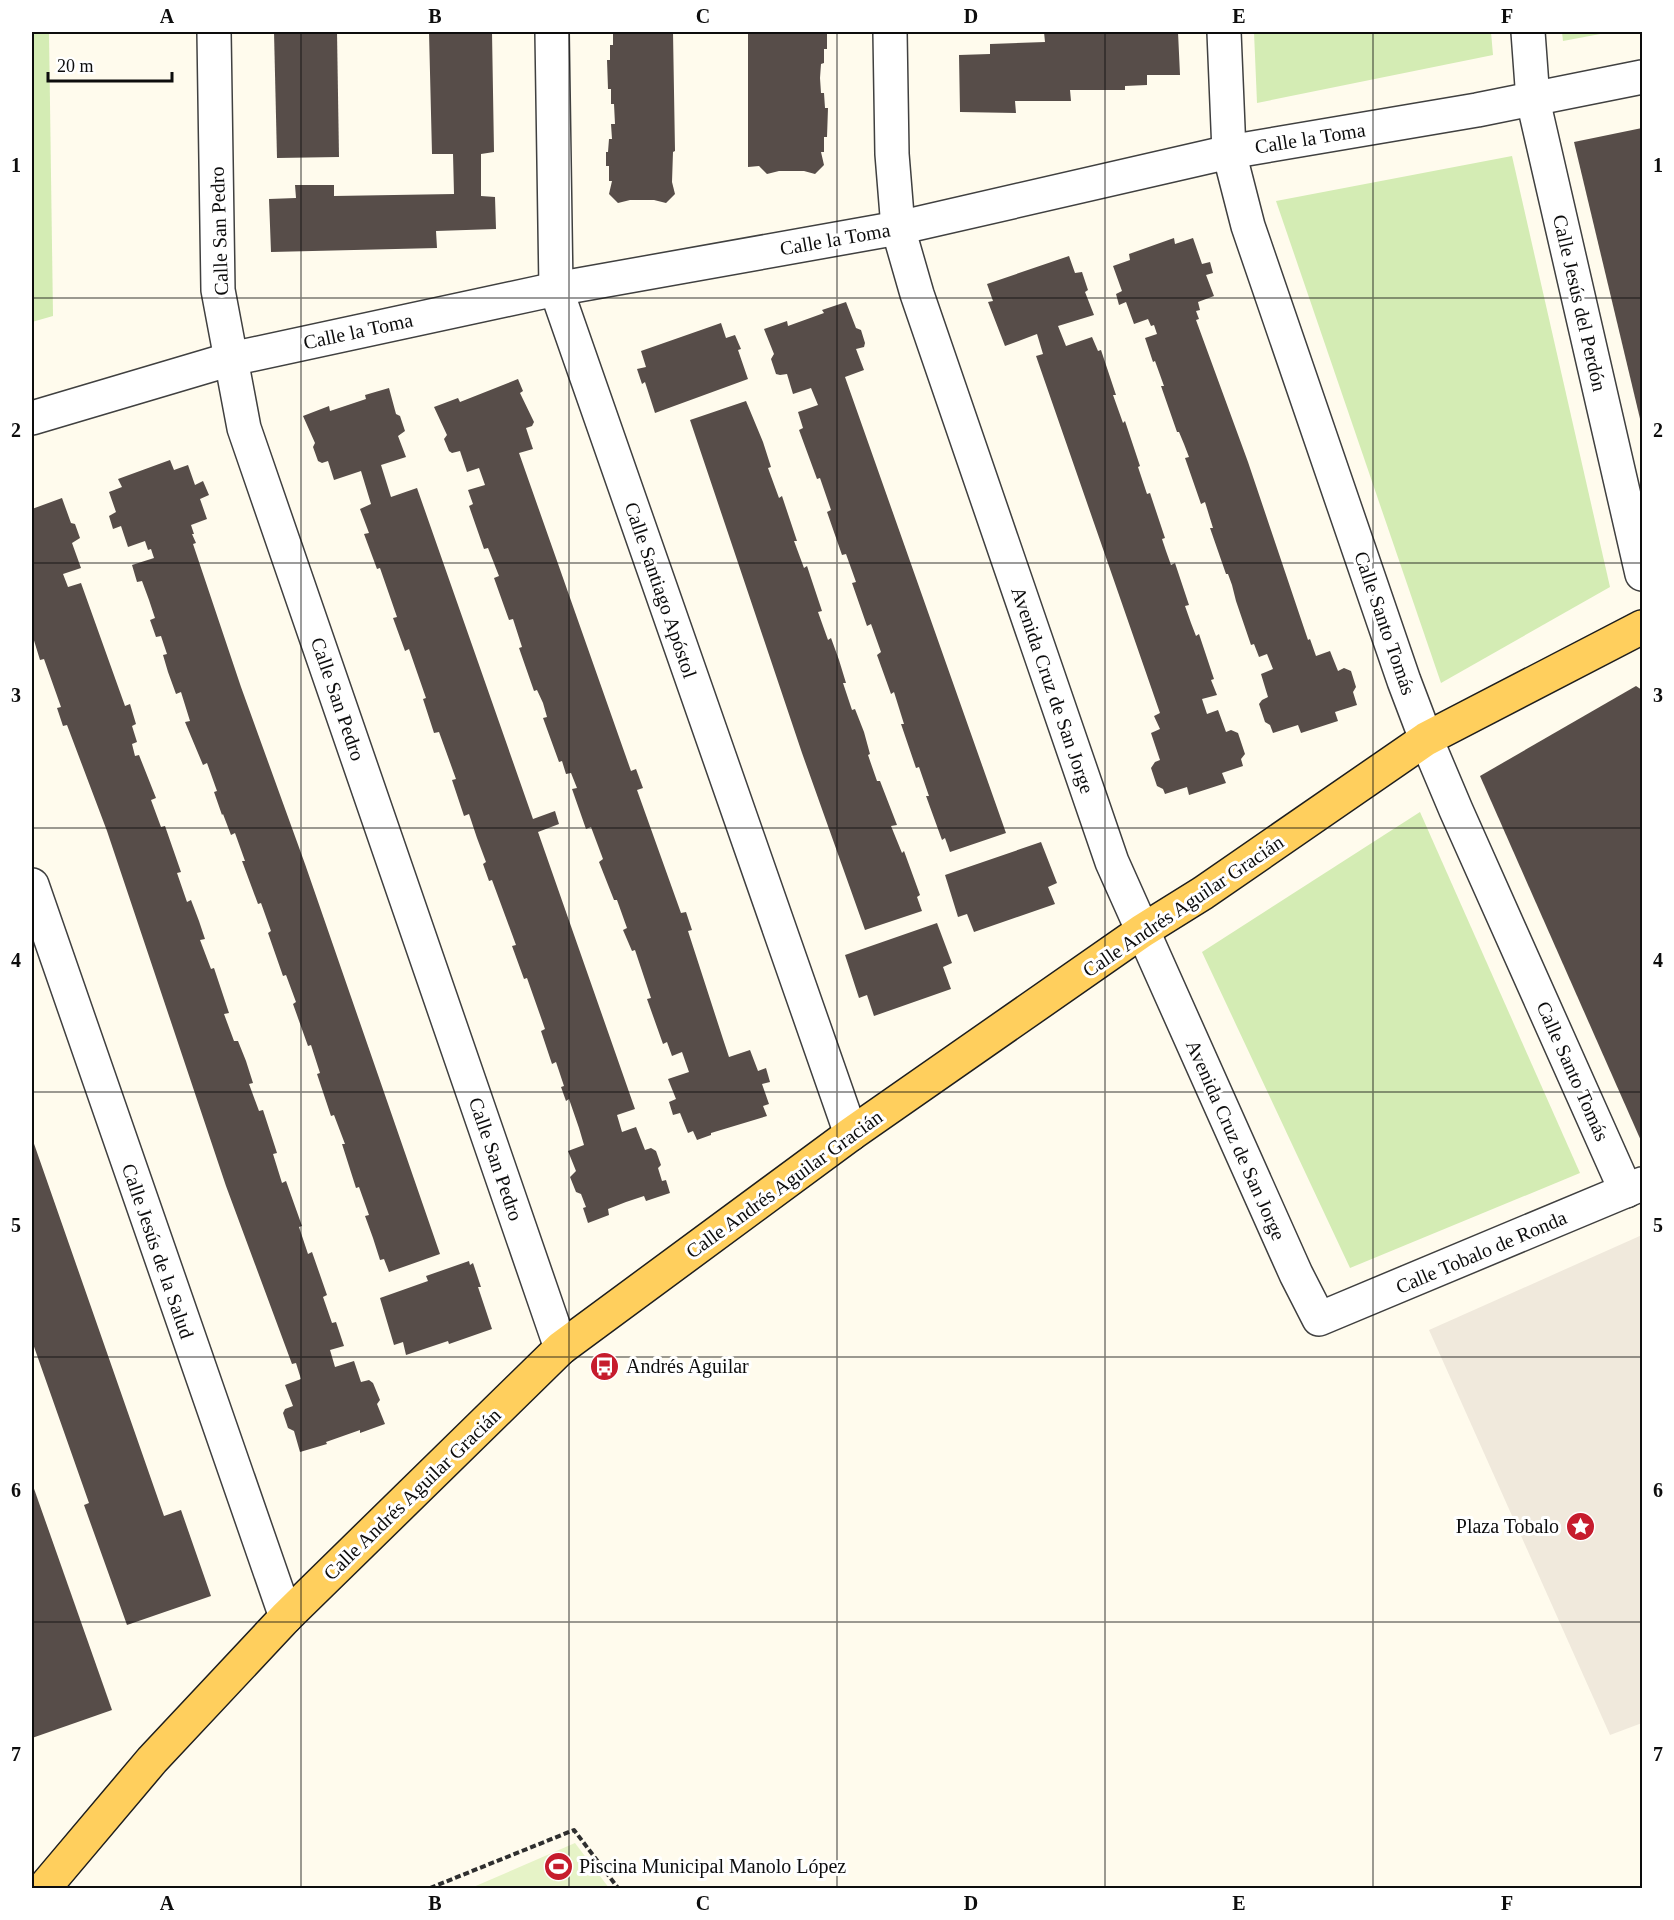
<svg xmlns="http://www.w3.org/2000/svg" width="1674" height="1920" font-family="Georgia,serif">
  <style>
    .green { fill: #d4ecb4 }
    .pitch { fill: #e6f3c7 }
    .plaza { fill: #f0e9dc }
    .building { fill: #574d49 }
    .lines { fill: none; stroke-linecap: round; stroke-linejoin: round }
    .minor-casing { stroke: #404040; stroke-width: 36 }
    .major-casing { stroke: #1e1e1e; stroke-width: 36 }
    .path { stroke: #2f2f2f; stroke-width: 4; stroke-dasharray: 6 3; stroke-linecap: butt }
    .minor { stroke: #fff; stroke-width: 33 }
    .major { stroke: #ffcf5d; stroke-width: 33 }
    .grid { fill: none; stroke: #0d0d0d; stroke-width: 1.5; stroke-opacity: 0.55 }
    .labels { text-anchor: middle; stroke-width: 6; stroke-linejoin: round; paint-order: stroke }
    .street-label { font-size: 20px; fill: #0d0d0d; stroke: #fff }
    .poi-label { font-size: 20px; fill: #0d0d0d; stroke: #fff; text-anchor: start }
    .neatline { fill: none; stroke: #0d0d0d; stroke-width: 2 }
    .grid-label { font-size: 20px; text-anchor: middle; font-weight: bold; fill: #0d0d0d }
  </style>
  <rect width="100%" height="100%" fill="#fffbed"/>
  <g class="green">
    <path d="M32 32H49L53 316 32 322Z"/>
    <path d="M1254 32H1491L1493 55 1257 103Z"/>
    <path d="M1562 32H1611L1563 41Z"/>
    <path d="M1512 156 1610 587 1441 683 1276 201Z"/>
    <path d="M1420 812 1580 1173 1350 1268 1202 952Z"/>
  </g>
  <path class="pitch" d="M575 1843 609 1888H471Z"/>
  <path class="plaza" d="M1642 1235V1723L1610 1735 1429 1330Z"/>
  <g class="building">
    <path d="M274 32H337L339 157 277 158Z"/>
    <path d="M429 32H492L494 152 481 154V196L495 197 496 229 436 231 437 248 271 252 269 199 296 198 295 185H334V196L454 194 453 154H432Z"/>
    <path d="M613 32H673L675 151 673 152 672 182 675 194 666 203 654 200H630L618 203 609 194 612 181H609V166H606V152H608L609 139H612L611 124H615L614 104H611V89H608L607 60H610V45H613Z"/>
    <path d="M748 32H827V49H824V63L821 64 820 78 821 93H824L825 108H828L827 137H824V152H821L824 165 815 174 804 171H779L767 174 759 166 748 167Z"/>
    <path d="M1044 32H1178L1180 75H1147V85L1125 86V90H1070L1071 101H1015L1016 113 960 112 959 55 990 54V44L1045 42Z"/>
    <path d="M1642 128V427L1574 142Z"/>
    <path d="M1174 238 1175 244 1193 238 1202 264 1210 262 1213 273 1206 275 1214 296 1198 302 1200 310 1196 311 1199 319 1196 320 1248 462 1308 640 1310 639 1316 656 1330 651 1338 671 1344 668 1351 671 1356 687 1353 692 1357 705 1335 712 1338 721 1301 733 1298 725 1273 733 1270 725 1265 722 1259 704 1262 700 1268 697 1261 674 1273 669 1267 654 1259 657 1254 644 1251 645 1236 601 1232 585 1228 574H1226L1210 528H1213L1205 502 1201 504 1185 458 1189 457 1184 444 1179 432H1177L1161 386H1164L1155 361 1153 362 1145 338 1157 334 1154 325 1151 326 1148 319 1134 324 1126 302 1119 305 1116 294 1122 291 1113 266 1130 260 1129 254Z"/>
    <path d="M1069 256 1075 273 1082 272 1088 290 1085 292 1094 315 1058 326 1066 346 1092 337 1098 351 1101 350 1116 395H1113L1123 423 1125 421 1140 466 1138 467 1147 494 1150 493 1165 538 1162 539 1166 551 1171 565 1175 563 1189 605 1185 606 1191 623 1196 636 1199 634 1214 679 1211 680 1217 695 1202 699 1207 714 1218 710 1226 732 1231 730 1238 733 1245 754 1241 759 1243 766 1222 773 1226 783 1189 795 1187 787 1165 794 1163 789 1157 786 1151 768 1155 762 1160 760 1151 733 1160 729 1154 716 1160 713 1036 356 1043 354 1037 334 1005 346 988 302 993 301 987 284Z"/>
    <path d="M846 302 856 328 861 330 865 343 864 347 856 349 864 370 845 377 1006 833 950 852 945 838 942 840 926 796H929L919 767 916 768 901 724H904L894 692 891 694 877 655 881 652 871 624 867 626 852 583 856 582 846 554 842 555 827 512 831 510 820 478 817 479 799 430 803 428 798 412 818 405 811 388 793 394 787 374 780 375 776 374 771 359 774 354 764 329 787 321 788 326 824 313 822 310Z"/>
    <path d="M721 323 726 338 735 335 741 349 738 350 748 379 655 413 645 382 642 384 637 369 646 367 641 351Z"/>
    <path d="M518 379 523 391 520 393 534 422 532 426 526 428 533 449 519 453 625 754 631 771 636 769 643 788 637 790 681 913 686 912 692 930 688 931 723 1039 729 1057 750 1050 758 1071 766 1068 770 1082 762 1084 769 1104 763 1106 767 1116 711 1133V1135L697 1140 693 1131 688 1133 680 1113 673 1115 669 1102 676 1099 668 1079 689 1072 682 1052 672 1056 667 1042 663 1044 647 999 651 998 635 950 632 951 623 930 627 928 617 900H614L599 862 603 859 591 827 586 829 572 789 577 788 571 773 566 774 562 761 559 762 543 718 547 717 543 703 537 690 534 691 519 648 522 647 513 619 509 620 494 578 499 576 488 548 484 549 469 506 473 504 468 490 485 485 479 468 467 472 460 451 452 453 449 451 444 439 447 435 434 407 458 398 460 402Z"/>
    <path d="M389 388 396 414 400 416 405 431 398 436 406 457 381 465 391 497 417 488 533 819 555 811 559 824 538 832 635 1109 617 1115 622 1132 636 1127 645 1150 651 1148 656 1151 661 1165 658 1168 662 1181 666 1180 670 1193 646 1201 644 1196 626 1202 608 1209 609 1215 588 1223 583 1208 586 1207 581 1194 576 1192 570 1177 576 1171 568 1151 584 1145 579 1128 569 1099 566 1101 561 1087 564 1086 556 1062 552 1064 541 1031 545 1029 527 978 524 979 512 946 516 945 492 880 489 881 483 864 486 862 477 838 469 814 464 816 452 780 456 779 439 732 434 733 423 699 426 698 409 649 405 651 393 618 397 617 380 568 377 569 364 534 369 533 360 509 371 504 361 471 334 480 328 461 322 463 318 461 313 447 315 443 303 416 329 406 330 411 366 399 365 395Z"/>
    <path d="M746 401 763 442 771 467 768 468 779 498 782 496 797 541H794L804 568 807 566 822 611 818 612 828 640 831 638 839 660 846 683H843L852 710 855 709 864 732 870 754 868 755 877 781H880L897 825 891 826 902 853 904 851 920 895 917 897 922 911 865 930 802 753 690 420Z"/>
    <path d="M170 460 174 470 188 465 195 485 203 481 209 495 200 499 207 519 191 525 194 534H192L196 543 193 544 241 687 305 864 440 1254 389 1272 384 1259 380 1260 373 1238 365 1216 369 1215 359 1187 356 1188 342 1144H345L334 1115 331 1116 317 1074 320 1073 311 1045 308 1046 293 1004 296 1002 286 975 283 976 268 933 271 931 261 903 258 904 242 861H245L235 833 231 835 223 814 222 815 214 792 217 791 207 763 203 765 185 722 190 721 181 692 176 694 168 672 163 655 167 654 161 636 156 637 150 620 155 618 149 600 142 581 137 582 132 565 154 558 151 549 148 550 145 541 128 547 121 526 113 529 109 516 116 512 109 492 122 487 118 479Z"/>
    <path d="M62 498 71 523 75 524 80 538 72 543 81 568 63 574 68 587 81 583 125 706 130 704 136 724 132 726 137 742 132 744 135 756 139 755 156 798 151 800 161 827 165 826 181 872 177 873 187 902 191 900 199 921 205 939 200 940 211 969 214 968 229 1013 224 1014 234 1041H238L246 1061 253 1083 249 1084 259 1111 263 1110 277 1153 273 1154 282 1183 286 1181 302 1226 299 1227 308 1254 312 1252 327 1295 323 1297 332 1323 336 1322 344 1346 330 1350 335 1367 354 1361 361 1382 369 1380 373 1383 380 1400 377 1404 385 1424 360 1433V1430L326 1442 327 1444 300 1452 294 1431 288 1428 283 1413 285 1409 293 1406 285 1385 301 1379 296 1363 292 1364 226 1186 107 831 67 725 63 726 57 708 61 707 44 659 40 660 32 634V630L34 629 32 622 33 599 32 509Z"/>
    <path d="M1636 686 1642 690V1143L1480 776Z"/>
    <path d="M1041 842 1057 883 1048 887 1055 904 974 932 967 914 958 917 945 875Z"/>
    <path d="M937 923 952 963 943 967 951 989 874 1016 867 995 859 998 845 955Z"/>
    <path d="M32 1138 164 1516 181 1510 211 1596 127 1625 84 1505 89 1503 32 1341Z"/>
    <path d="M469 1261 470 1265 473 1263 481 1287H478L492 1329 449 1344 448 1341 406 1355 403 1342 394 1345 380 1298 428 1281 426 1276Z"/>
    <path d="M32 1483 112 1710 32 1738Z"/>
  </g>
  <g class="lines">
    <defs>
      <g id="minor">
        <path d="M214 32 218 290 244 428 561 1348"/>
        <path d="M552 32 556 289 851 1134"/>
        <path d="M890 32 892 154 898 228 917 294 1112 862 1296 1274 1319 1319 1642 1184"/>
        <path d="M1224 32 1229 152 1248 226 1404 681 1426 739 1456 810 1626 1191"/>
        <path d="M1528 32 1533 100 1642 574"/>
        <path d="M32 418 231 359 556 289 898 228 1229 152 1477 110 1642 77"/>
        <path d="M32 885 286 1617"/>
      </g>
      <path id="major" d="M44 1888 152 1760 286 1617 561 1348 851 1134 1142 931 1203 893 1426 739 1642 627"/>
    </defs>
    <use href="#minor" class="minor-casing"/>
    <use href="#major" class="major-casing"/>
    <path class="path" d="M430 1888 574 1830 618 1888"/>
    <use href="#minor" class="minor"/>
    <use href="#major" class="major"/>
  </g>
  <path class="grid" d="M301 32V1888M569 32V1888M837 32V1888M1105 32V1888M1373 32V1888M32 298H1642M32 563H1642M32 828H1642M32 1092H1642M32 1357H1642M32 1622H1642"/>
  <defs>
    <symbol id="bus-disc" viewBox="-11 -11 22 22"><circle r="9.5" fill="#c61c2d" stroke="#fff"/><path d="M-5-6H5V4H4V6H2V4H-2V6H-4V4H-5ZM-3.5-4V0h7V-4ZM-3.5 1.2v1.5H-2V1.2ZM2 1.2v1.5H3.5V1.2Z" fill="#fff"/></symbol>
    <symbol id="sight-disc" viewBox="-11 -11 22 22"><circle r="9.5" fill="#c61c2d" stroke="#fff"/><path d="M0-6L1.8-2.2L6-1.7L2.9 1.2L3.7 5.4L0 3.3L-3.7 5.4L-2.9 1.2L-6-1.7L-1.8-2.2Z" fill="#fff"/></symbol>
    <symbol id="stadium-disc" viewBox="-11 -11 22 22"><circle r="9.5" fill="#c61c2d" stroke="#fff"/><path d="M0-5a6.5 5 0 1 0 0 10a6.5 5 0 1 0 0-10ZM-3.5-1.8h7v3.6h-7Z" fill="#fff"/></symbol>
  </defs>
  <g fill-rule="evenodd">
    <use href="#bus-disc" x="588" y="1350" width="33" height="33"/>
    <use href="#sight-disc" x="1564" y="1510" width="33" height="33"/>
    <use href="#stadium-disc" x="542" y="1850" width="33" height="33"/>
  </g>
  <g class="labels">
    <g class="street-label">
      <text transform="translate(1310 138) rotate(-9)" y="7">Calle la Toma</text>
      <text transform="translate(219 231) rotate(-92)" y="7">Calle San Pedro</text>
      <text transform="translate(835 239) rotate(-10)" y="7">Calle la Toma</text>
      <text transform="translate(1580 303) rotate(77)" y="7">Calle Jesús del Perdón</text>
      <text transform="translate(358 331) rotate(-12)" y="7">Calle la Toma</text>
      <text transform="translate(661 590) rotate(71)" y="7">Calle Santiago Apóstol</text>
      <text transform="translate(1385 623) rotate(71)" y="7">Calle Santo Tomás</text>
      <text transform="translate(1053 690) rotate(71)" y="7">Avenida Cruz de San Jorge</text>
      <text transform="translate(338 699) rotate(71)" y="7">Calle San Pedro</text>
      <text transform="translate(1183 906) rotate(-34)" y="7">Calle Andrés Aguilar Gracián</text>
      <text transform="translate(1573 1071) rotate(66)" y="7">Calle Santo Tomás</text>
      <text transform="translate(1236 1140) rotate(66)" y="7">Avenida Cruz de San Jorge</text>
      <text transform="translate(496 1159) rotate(71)" y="7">Calle San Pedro</text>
      <text transform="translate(784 1184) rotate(-36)" y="7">Calle Andrés Aguilar Gracián</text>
      <text transform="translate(158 1251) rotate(71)" y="7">Calle Jesús de la Salud</text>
      <text transform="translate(1481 1252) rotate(-23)" y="7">Calle Tobalo de Ronda</text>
      <text transform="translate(412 1494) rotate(-44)" y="7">Calle Andrés Aguilar Gracián</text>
    </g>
    <g class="poi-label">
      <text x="626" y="1373">Andrés Aguilar</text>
      <text x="1559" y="1533" text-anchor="end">Plaza Tobalo</text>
      <text x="579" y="1873">Piscina Municipal Manolo López</text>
    </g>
  </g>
  <rect width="1674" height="1920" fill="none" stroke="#ffffff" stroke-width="66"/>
  <path d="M48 72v9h124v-9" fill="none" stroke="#0d0d0d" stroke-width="3"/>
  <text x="57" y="72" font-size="18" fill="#0d0d0d" stroke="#ffffff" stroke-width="4.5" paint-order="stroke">20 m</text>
  <rect x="33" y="33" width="1608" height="1854" class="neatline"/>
  <g class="grid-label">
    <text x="167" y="23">A</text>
    <text x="435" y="23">B</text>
    <text x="703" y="23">C</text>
    <text x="971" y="23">D</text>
    <text x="1239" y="23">E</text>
    <text x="1507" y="23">F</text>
    <text x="16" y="172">1</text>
    <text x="1658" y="172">1</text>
    <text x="16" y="437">2</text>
    <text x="1658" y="437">2</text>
    <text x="16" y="702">3</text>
    <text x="1658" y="702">3</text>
    <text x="16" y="967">4</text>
    <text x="1658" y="967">4</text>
    <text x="16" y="1232">5</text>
    <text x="1658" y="1232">5</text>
    <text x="16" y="1497">6</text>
    <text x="1658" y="1497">6</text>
    <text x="16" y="1761">7</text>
    <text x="1658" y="1761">7</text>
    <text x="167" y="1910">A</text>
    <text x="435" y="1910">B</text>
    <text x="703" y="1910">C</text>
    <text x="971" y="1910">D</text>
    <text x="1239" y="1910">E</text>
    <text x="1507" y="1910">F</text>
  </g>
</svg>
